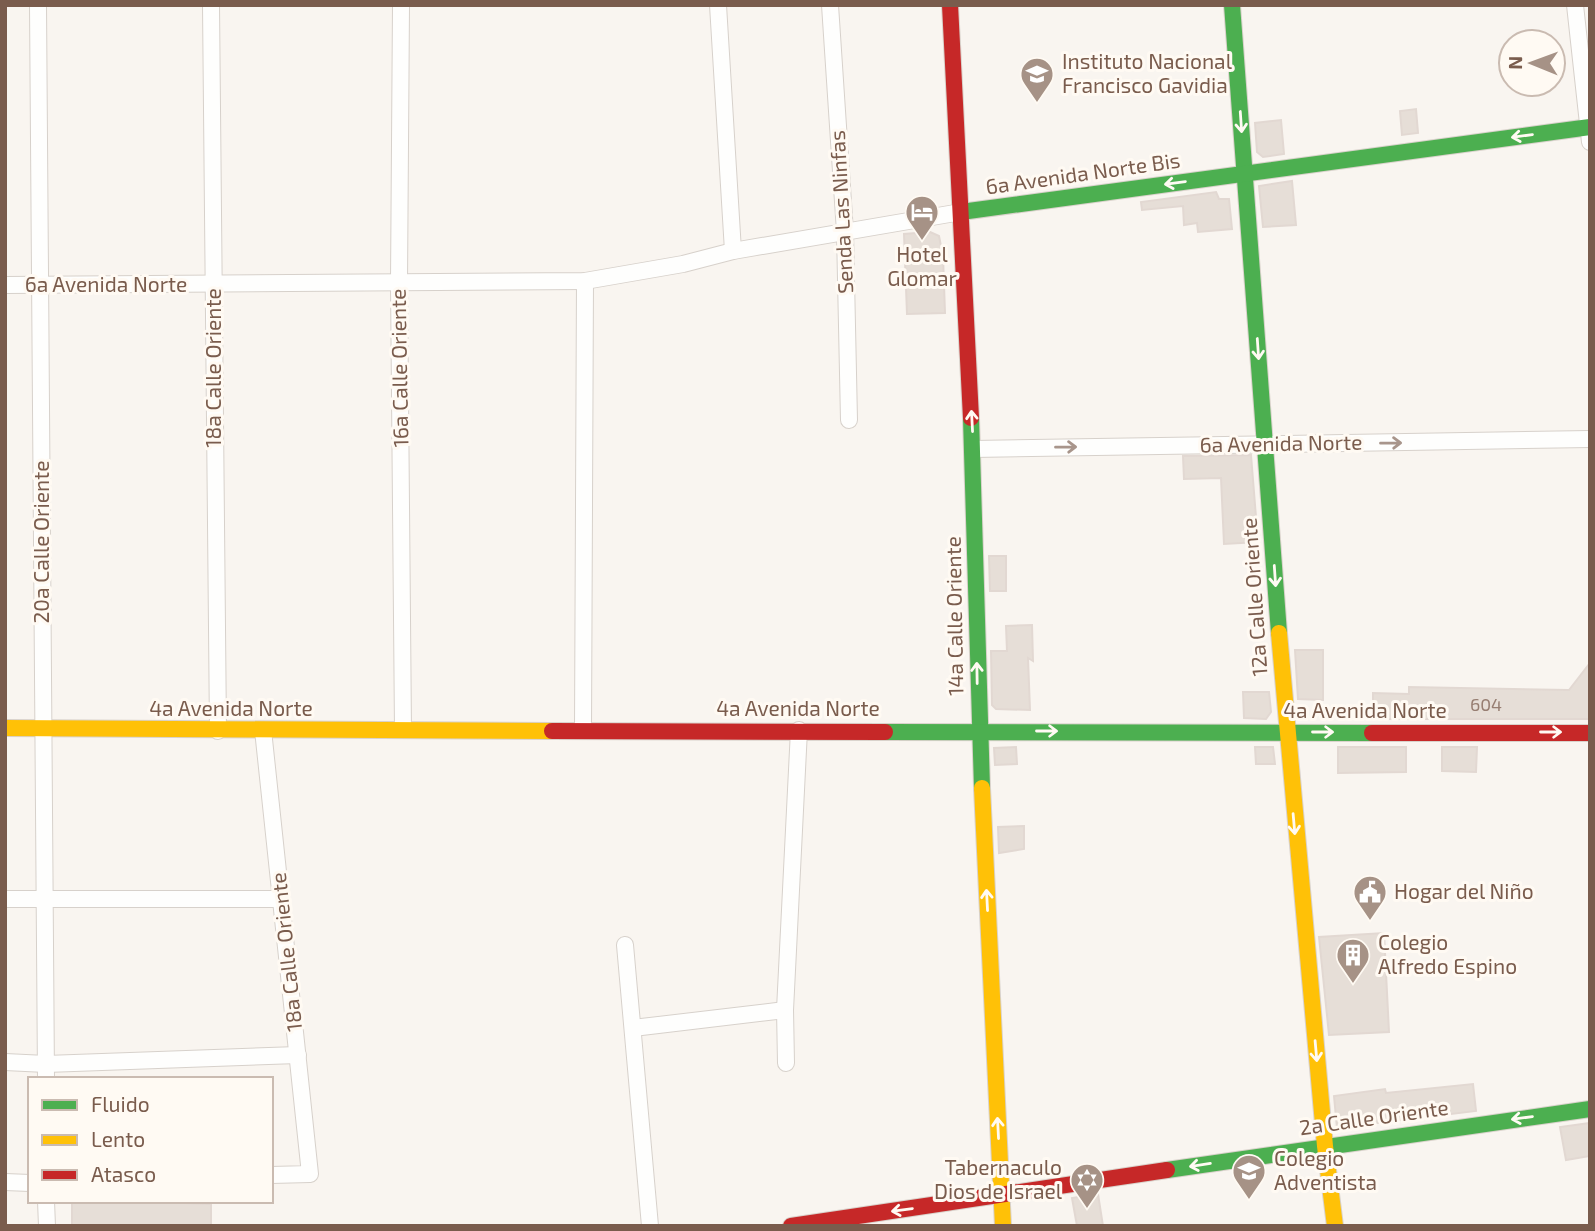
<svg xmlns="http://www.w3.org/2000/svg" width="1595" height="1231" font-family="'Exo 2',sans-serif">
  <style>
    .building { fill: #e6ded7; stroke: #e2d8d2; stroke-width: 2 }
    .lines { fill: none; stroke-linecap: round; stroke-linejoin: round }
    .street-casing { stroke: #d7d1cb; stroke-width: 18 }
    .fast-casing { stroke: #d9d2cb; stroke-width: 18 }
    .slow-casing { stroke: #d9d2cb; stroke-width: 18 }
    .jam-casing { stroke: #d9d2cb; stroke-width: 18 }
    .street { stroke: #fefefd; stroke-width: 16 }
    .fast { stroke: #4caf50; stroke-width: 16 }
    .slow { stroke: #ffc107; stroke-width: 16 }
    .jam { stroke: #c62828; stroke-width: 16 }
    .oneway { stroke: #fffaf3 }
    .oneway2 { stroke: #a8958b }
    .labels { text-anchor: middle; stroke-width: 6; stroke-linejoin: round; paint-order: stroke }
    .number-label { font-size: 18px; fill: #977e72 }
    .poi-label { font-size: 21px; fill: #7a5c4d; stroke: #fffaf3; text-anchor: start }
    .street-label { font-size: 21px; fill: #7a5c4d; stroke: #fffaf3 }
  </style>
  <rect width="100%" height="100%" fill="#f9f5f0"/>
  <g class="building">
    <path d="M1416 109 1418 133 1402 135 1400 111Z"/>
    <path d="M1281 120 1284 154 1263 157 1257 152 1255 123Z"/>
    <path d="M1292 181 1296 225 1263 227 1259 186Z"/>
    <path d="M1216 192 1219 199H1229L1232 229 1198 232 1197 223 1184 225 1183 206 1142 210 1141 202Z"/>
    <path d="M930 232 939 236 943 256 945 313 907 314 904 234Z"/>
    <path d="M1251 455 1258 542 1224 544 1221 478 1184 479 1183 456Z"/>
    <path d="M989 556H1006V591H990Z"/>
    <path d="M1032 625 1033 661 1028 658 1030 710 996 709 992 705 991 651H1007L1006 626Z"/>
    <path d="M1295 650H1323V700L1298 699Z"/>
    <path d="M1590 663V719H1373V693L1409 694V687L1569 690Z"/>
    <path d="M1243 692H1269L1271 712 1266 719 1244 718Z"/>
    <path d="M1016 747 1017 764 995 765 994 748Z"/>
    <path d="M1255 747H1273L1275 764H1256Z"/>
    <path d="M1338 747H1406V772L1338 773Z"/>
    <path d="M1442 747H1477L1476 772 1442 771Z"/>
    <path d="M1024 826V849L999 853 998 827Z"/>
    <path d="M1384 933 1389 1032 1329 1035 1319 937Z"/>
    <path d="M1473 1084 1476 1111 1337 1128 1334 1096 1385 1089 1386 1093Z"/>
    <path d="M1590 1123V1156L1566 1160 1560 1127Z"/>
    <path d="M1098 1194 1103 1226H1077L1072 1198Z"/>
    <path d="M127 1201 211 1204V1226H72V1202L127 1203Z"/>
  </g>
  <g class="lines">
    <defs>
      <g id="street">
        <path d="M38 5 46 1079"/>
        <path d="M211 5 218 731"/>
        <path d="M401 5 399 282 403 730"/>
        <path d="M718 5 733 251"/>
        <path d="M830 5 845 232 849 420"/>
        <path d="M1575 5 1590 142"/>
        <path d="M5 285 585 281 683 264 733 251 961 212"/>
        <path d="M973 449 1590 439"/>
        <path d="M263 730 310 1174 271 1175"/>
        <path d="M583 730 585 281"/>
        <path d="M5 899H281"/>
        <path d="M625 945 650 1226"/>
        <path d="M633 1028 785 1010"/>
        <path d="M5 1062 46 1064 298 1055"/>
        <path d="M786 1063 785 1010 799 730"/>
        <path d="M5 1182 30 1183"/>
        <path d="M46 1201 47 1226"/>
      </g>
      <g id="fast">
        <path d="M1232 5 1279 633"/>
        <path d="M961 212 1590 127"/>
        <path d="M971 418 982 788"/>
        <path d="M885 732 1372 733"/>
        <path d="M1167 1170 1590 1109"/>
      </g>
      <g id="slow">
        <path d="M1279 633 1325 1146 1335 1226"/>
        <path d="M5 728 552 731"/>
        <path d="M982 788 1003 1226"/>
      </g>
      <g id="jam">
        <path d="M950 5 971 418"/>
        <path d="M552 731 885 732"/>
        <path d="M1372 733H1590"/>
        <path d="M791 1226 1167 1170"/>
      </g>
    </defs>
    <use href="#street" class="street-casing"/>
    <use href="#fast" class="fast-casing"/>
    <use href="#slow" class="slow-casing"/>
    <use href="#jam" class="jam-casing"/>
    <use href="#street" class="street"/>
    <use href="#fast" class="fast"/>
    <use href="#slow" class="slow"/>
    <use href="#jam" class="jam"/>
  </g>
  <defs><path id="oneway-shaft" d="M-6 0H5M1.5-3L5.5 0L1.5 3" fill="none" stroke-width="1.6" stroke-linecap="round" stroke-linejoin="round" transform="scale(1.75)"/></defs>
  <g class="oneway">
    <use href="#oneway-shaft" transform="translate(1241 122) rotate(86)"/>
    <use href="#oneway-shaft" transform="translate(1522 136) rotate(172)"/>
    <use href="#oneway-shaft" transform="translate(1175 183) rotate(172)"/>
    <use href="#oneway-shaft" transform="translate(1258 349) rotate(86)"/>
    <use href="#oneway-shaft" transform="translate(972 421) rotate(-93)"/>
    <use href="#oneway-shaft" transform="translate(1275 576) rotate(86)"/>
    <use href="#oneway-shaft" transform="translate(977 673) rotate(-91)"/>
    <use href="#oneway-shaft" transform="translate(1047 731)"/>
    <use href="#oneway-shaft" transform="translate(1323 732)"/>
    <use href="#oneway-shaft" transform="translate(1551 732)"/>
    <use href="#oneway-shaft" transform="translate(1294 824) rotate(85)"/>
    <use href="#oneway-shaft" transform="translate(987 900) rotate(-93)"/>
    <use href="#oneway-shaft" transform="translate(1316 1051) rotate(85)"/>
    <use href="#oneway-shaft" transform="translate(1522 1118) rotate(172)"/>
    <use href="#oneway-shaft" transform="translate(998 1128) rotate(-93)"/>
    <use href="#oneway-shaft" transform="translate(1200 1165) rotate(171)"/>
    <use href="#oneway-shaft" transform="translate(902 1210) rotate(172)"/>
  </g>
  <g class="oneway2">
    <use href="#oneway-shaft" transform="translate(1391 443) rotate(-1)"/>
    <use href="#oneway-shaft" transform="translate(1066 447) rotate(-1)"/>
  </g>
  <defs>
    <symbol id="school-pin" viewBox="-11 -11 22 30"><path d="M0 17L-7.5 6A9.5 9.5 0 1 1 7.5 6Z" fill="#a69286" stroke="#fffaf3"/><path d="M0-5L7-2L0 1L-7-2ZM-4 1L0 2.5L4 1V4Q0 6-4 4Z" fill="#fff"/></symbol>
    <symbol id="hotel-pin" viewBox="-11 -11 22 30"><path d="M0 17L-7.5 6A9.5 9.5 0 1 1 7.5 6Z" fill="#a69286" stroke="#fffaf3"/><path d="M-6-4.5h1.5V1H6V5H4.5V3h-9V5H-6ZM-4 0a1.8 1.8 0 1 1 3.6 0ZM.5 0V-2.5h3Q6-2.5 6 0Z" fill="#fff"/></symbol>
    <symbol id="civic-pin" viewBox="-11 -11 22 30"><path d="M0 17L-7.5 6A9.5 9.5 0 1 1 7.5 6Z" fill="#a69286" stroke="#fffaf3"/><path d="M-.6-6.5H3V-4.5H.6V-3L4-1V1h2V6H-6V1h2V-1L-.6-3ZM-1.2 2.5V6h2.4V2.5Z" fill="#fff"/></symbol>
    <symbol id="building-pin" viewBox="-11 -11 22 30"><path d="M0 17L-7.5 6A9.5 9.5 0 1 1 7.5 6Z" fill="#a69286" stroke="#fffaf3"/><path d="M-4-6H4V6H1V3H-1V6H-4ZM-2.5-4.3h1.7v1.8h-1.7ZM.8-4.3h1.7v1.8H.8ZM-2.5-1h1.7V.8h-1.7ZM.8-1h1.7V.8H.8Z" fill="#fff"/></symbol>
    <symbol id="university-pin" viewBox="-11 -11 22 30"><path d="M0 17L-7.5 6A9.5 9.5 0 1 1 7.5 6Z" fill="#a69286" stroke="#fffaf3"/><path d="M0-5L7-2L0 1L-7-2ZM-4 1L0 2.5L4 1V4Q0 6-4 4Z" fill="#fff"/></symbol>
    <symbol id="synagogue-pin" viewBox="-11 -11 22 30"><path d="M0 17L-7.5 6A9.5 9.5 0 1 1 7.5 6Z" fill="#a69286" stroke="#fffaf3"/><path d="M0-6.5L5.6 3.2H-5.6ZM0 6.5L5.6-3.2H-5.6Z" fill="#fff"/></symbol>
  </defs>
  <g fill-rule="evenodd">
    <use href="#school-pin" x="1018" y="55" width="38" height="52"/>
    <use href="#hotel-pin" x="903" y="193" width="38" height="52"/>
    <use href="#civic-pin" x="1351" y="873" width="38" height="52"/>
    <use href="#building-pin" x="1334" y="936" width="38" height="52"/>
    <use href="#university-pin" x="1230" y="1152" width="38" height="52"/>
    <use href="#synagogue-pin" x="1068" y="1161" width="38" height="52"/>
  </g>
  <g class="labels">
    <g class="number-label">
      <text x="1486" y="711">604</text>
    </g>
    <g class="poi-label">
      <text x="1062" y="69">Instituto Nacional<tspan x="1062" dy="24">Francisco Gavidia</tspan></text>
      <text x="922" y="262" text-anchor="middle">Hotel<tspan x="922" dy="24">Glomar</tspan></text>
      <text x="1394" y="899">Hogar del Niño</text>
      <text x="1378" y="950">Colegio<tspan x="1378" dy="24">Alfredo Espino</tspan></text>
      <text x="1274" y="1166">Colegio<tspan x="1274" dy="24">Adventista</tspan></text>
      <text x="1062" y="1175" text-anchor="end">Tabernaculo<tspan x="1062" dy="24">Dios de Israel</tspan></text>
    </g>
    <g class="street-label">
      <text transform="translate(1083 174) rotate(-8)" y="7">6a Avenida Norte Bis</text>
      <text transform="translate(842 212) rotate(-93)" y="7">Senda Las Ninfas</text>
      <text x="106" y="292">6a Avenida Norte</text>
      <text transform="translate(214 368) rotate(-90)" y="7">18a Calle Oriente</text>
      <text transform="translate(400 368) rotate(-91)" y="7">16a Calle Oriente</text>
      <text transform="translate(1281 444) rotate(-1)" y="7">6a Avenida Norte</text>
      <text transform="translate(42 542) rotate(-90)" y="7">20a Calle Oriente</text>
      <text transform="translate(1255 597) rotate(-94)" y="7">12a Calle Oriente</text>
      <text transform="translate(955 616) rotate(-91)" y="7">14a Calle Oriente</text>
      <text x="231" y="716">4a Avenida Norte</text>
      <text x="798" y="716">4a Avenida Norte</text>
      <text x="1365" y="718">4a Avenida Norte</text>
      <text transform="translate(287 952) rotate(-96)" y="7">18a Calle Oriente</text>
      <text transform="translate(1374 1118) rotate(-8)" y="7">2a Calle Oriente</text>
    </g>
  </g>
  <rect width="1595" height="1231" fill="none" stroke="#7a5c4d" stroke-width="14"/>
  <rect x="28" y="1077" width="245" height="126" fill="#fffaf3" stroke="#cabbb1" stroke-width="2"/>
  <rect x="42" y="1100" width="35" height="10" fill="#4caf50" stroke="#cabbb1" stroke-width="2"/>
  <text x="91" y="1112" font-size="21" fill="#7a5c4d">Fluido</text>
  <rect x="42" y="1135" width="35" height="10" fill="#ffc107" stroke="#cabbb1" stroke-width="2"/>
  <text x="91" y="1147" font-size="21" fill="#7a5c4d">Lento</text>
  <rect x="42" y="1170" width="35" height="10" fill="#c62828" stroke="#cabbb1" stroke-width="2"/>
  <text x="91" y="1182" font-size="21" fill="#7a5c4d">Atasco</text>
  <g transform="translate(1532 63) rotate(271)"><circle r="33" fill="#fffaf3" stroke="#cabbb1" stroke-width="2"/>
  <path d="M0-5L12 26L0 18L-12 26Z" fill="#a69286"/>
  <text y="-10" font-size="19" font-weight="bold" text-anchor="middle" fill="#7a5c4d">N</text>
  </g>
</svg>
